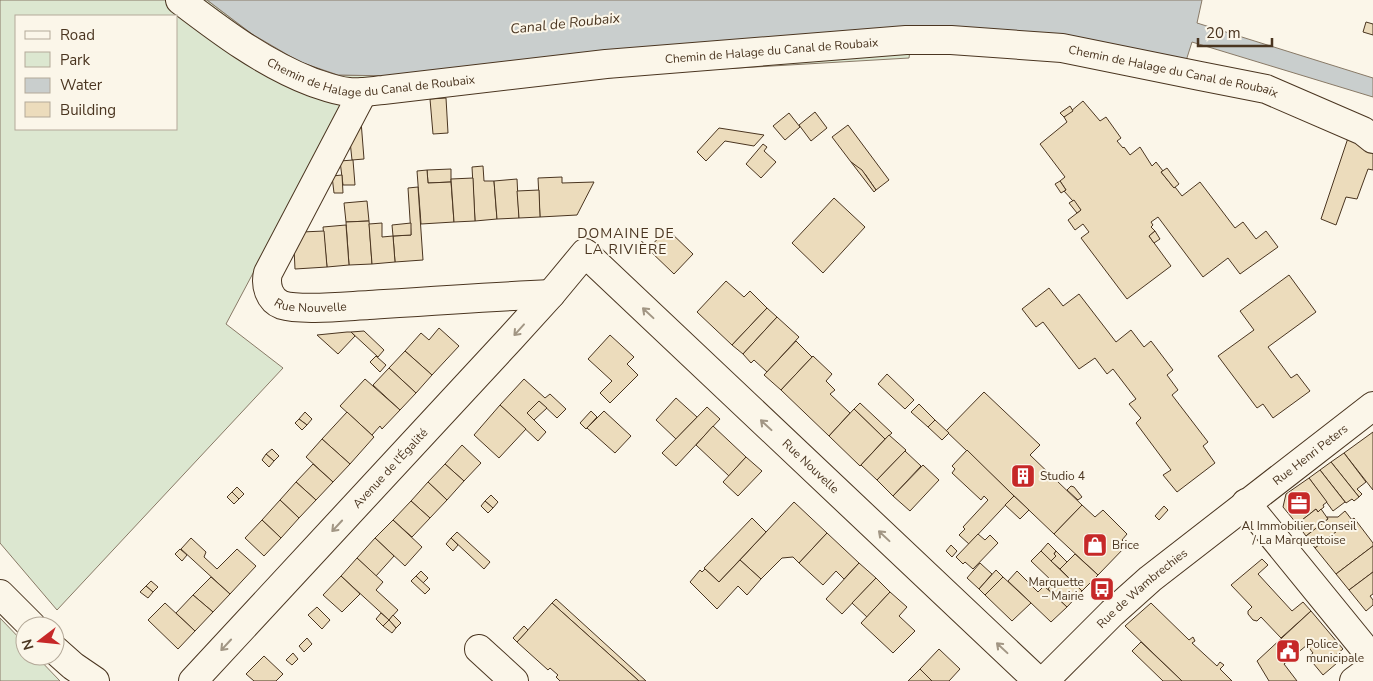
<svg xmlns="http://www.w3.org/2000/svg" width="1373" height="681" font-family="'Nunito Sans',sans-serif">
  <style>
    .green { fill: #dce7d0; stroke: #887966; fill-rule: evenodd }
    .water { fill: #c9cecd; stroke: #887966 }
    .building { fill: #ecdcbc; stroke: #4a3520 }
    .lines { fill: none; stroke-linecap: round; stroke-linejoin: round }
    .minor-casing { stroke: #4a3520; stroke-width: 30 }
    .major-casing { stroke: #4a3520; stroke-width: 30 }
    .minor { stroke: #fbf6e9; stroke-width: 28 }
    .major { stroke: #fbf6e9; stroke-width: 28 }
    .oneway { stroke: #a29684 }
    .labels { text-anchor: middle; stroke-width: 4; stroke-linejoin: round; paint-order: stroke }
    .street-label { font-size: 12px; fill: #4a3520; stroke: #fbf6e9 }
    .poi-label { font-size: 12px; fill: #4a3520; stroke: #fbf6e9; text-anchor: start }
    .water-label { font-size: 14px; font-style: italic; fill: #4a3520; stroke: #fbf6e9 }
    .neighbourhood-label { font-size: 14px; letter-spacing: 1px; fill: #4a3520; stroke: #fbf6e9 }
  </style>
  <rect width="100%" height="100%" fill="#fbf6e9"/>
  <g class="green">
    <path d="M0 0H207L252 34 300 62 338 75 393 76 913 29 909 58 670 72 382 100 344 102 226 324 283 368 57 610 0 543ZM16 16H176V129H16Z"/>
    <path d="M0 618 25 644V656H36L60 681H0Z"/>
  </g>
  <path class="water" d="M207 0H1202L1197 23 1373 78V97L1192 42 1185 64 1059 40 393 76 338 75 300 62 252 34Z"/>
  <g class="building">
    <path d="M1366 22 1373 24V35L1363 32Z"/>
    <path d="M446 98 448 133 433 134 430 99Z"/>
    <path d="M1083 101 1100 121 1106 117 1121 138 1117 141 1123 148 1124 147 1130 155 1140 147 1152 166 1156 162 1163 171 1161 172 1174 188 1175 187 1182 196 1200 182 1235 228 1243 222 1256 239 1266 231 1278 247 1240 274 1228 258 1203 277 1158 217 1151 222 1153 225 1151 227 1155 231 1149 236 1171 266 1127 299 1081 238 1089 232 1083 224 1075 230 1068 220 1081 210 1064 191 1066 190 1060 181 1065 177 1040 144 1067 122 1064 117Z"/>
    <path d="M1070 106 1073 111 1064 117 1060 113Z"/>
    <path d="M815 112 827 128 811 141 799 125Z"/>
    <path d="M789 113 800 127 785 140 773 126Z"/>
    <path d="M361 121 364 159 352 160 350 141Z"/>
    <path d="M848 125 889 180 876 190 865 174 851 162 832 137Z"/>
    <path d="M719 128 764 135 754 146 725 141 706 161 697 152Z"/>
    <path d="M1349 135 1373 143V170L1368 169 1357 199 1346 197 1336 225 1321 219Z"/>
    <path d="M763 144 767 147 764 151 776 162 761 178 746 164Z"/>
    <path d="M353 160 355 185H343L340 161Z"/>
    <path d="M851 162 862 170 876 190 874 192Z"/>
    <path d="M483 166 484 181H494L497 219 475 221 472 167Z"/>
    <path d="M1167 168 1179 184 1174 188 1161 172Z"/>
    <path d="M451 169V182L428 183 427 170Z"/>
    <path d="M427 170 428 183 451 182 454 222 421 224 417 171Z"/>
    <path d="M342 175 343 193H334L332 176Z"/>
    <path d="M562 177V183L594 182 577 215 540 217 538 178Z"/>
    <path d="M473 178 475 221 454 222 451 179Z"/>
    <path d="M517 179 519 218 497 219 494 181Z"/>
    <path d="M1060 181 1066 190 1061 193 1055 184Z"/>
    <path d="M418 187 423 260 395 262 393 236 411 235 408 188Z"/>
    <path d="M539 190 540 217 519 218 517 191Z"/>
    <path d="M834 198 865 227 823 273 792 243Z"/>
    <path d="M1074 200 1081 210 1077 213 1069 203Z"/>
    <path d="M367 201 369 221 346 222 344 203Z"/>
    <path d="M369 221 372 264 349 265 346 222Z"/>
    <path d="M382 223V237L393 236 395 262 372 264 369 224Z"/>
    <path d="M411 223V235L393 236 392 225Z"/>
    <path d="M346 225 349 265 327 267 323 227Z"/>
    <path d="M667 229 693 254 674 274 648 249Z"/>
    <path d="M324 231 327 267 295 269 294 248 302 232Z"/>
    <path d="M1155 231 1160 239 1154 243 1149 236Z"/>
    <path d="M1289 275 1316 312 1268 347 1291 378 1297 374 1310 391 1273 418 1263 404 1257 408 1218 356 1254 330 1240 311Z"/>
    <path d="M726 281 744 297 750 291 767 308 732 345 697 312Z"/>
    <path d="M1049 288 1063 306 1079 294 1116 342 1131 330 1144 347 1151 341 1173 370 1167 375 1178 390 1172 395 1208 442 1203 446 1215 463 1177 492 1163 475 1171 470 1136 423 1141 418 1129 404 1136 399 1113 369 1107 374 1095 358 1079 369 1043 322 1036 327 1022 309Z"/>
    <path d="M767 308 777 317 743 354 732 345Z"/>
    <path d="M777 317 799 337 767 372 754 360 751 363 743 354Z"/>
    <path d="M439 328 459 346 432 375 405 351 421 333 429 340Z"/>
    <path d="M364 331 384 350 378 357 351 332Z"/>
    <path d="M347 332H351L355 336 338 354 317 335Z"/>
    <path d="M610 335 634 357 627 364 638 375 610 403 600 393 612 381 588 359Z"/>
    <path d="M796 341 812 357 781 390 764 375Z"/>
    <path d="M405 351 432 375 416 393 389 368Z"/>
    <path d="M376 356 386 365 380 372 370 362Z"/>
    <path d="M813 356 832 374 826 381 835 390 830 394 850 413 829 436 781 390Z"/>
    <path d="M389 368 416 393 400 410 373 385Z"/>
    <path d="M887 374 914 400 905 409 878 384Z"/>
    <path d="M365 379 400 410 382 429 380 426 372 435 340 406Z"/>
    <path d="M524 379 545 398 550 394 566 409 557 418 539 401 527 413 546 432 538 441 500 405Z"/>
    <path d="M984 392 1040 445 1030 455 1082 505 1054 534 946 431Z"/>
    <path d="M676 398 697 417 676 439 656 420Z"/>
    <path d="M539 401 547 408 534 420 527 413Z"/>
    <path d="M860 403 892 433 885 439 854 409Z"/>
    <path d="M919 404 935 420 928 427 911 412Z"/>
    <path d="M500 405 526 429 499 458 474 435Z"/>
    <path d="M707 407 720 419 676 466 662 453Z"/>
    <path d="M854 409 885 439 860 466 829 436Z"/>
    <path d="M591 411 597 417 586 429 580 423Z"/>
    <path d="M604 411 631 436 615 453 587 428Z"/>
    <path d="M305 412 312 419 307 425 299 419Z"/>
    <path d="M347 412 374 437 350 464 322 439Z"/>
    <path d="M299 419 307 425 302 430 295 423Z"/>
    <path d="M935 420 949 433 942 440 928 427Z"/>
    <path d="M713 426 746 457 729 476 696 445Z"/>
    <path d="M1373 432V490L1344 453Z"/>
    <path d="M889 435 906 450 877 480 861 465Z"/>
    <path d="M322 439 350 464 333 482 306 457Z"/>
    <path d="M462 445 481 463 464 481 445 464Z"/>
    <path d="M272 449 279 456 274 461 266 454Z"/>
    <path d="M967 450 1014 496 969 544 959 535 965 529 963 527 988 500 984 496 981 500 952 473 955 469 952 466Z"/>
    <path d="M905 451 921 466 893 496 877 480Z"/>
    <path d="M1344 453 1366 482 1357 489 1362 494 1359 497 1331 462Z"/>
    <path d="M266 454 274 461 269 467 262 460Z"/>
    <path d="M746 457 762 471 738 496 723 482Z"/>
    <path d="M1331 462 1359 497 1354 501 1352 499 1346 503 1320 470Z"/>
    <path d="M313 464 333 482 316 500 296 482Z"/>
    <path d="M445 464 464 481 447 500 428 482Z"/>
    <path d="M923 465 939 480 910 511 893 496Z"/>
    <path d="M1320 470 1345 502 1333 511 1309 478Z"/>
    <path d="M1309 478 1327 502 1323 505 1324 507 1318 512 1316 509 1297 524 1283 507 1286 494Z"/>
    <path d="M296 482 316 500 299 518 280 500Z"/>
    <path d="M428 482 447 500 430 518 411 501Z"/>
    <path d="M1071 486 1074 487 1082 497 1078 500 1067 490Z"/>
    <path d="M237 487 244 494 239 499 232 492Z"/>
    <path d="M232 492 239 499 234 504 227 497Z"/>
    <path d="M491 495 498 502 493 508 485 501Z"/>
    <path d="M1014 496 1029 510 1020 519 1005 505Z"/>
    <path d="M280 500 299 518 281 538 262 520Z"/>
    <path d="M411 501 430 518 412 537 393 520Z"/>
    <path d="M485 501 493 508 488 513 481 506Z"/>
    <path d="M794 502 827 533 799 563 793 557 782 558 761 579 740 560Z"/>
    <path d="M1082 505 1095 517 1103 510 1127 534 1122 540 1127 545 1098 575 1054 534Z"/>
    <path d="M1164 506 1168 510 1159 520 1155 516Z"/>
    <path d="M1316 509 1318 512 1321 509 1328 519 1306 536 1297 524Z"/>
    <path d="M1345 511 1352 520 1315 548 1306 536 1328 519 1327 517H1338Z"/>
    <path d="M752 518 766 532 719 582 704 568Z"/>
    <path d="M1354 518 1373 543V546L1336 574 1315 548Z"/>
    <path d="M262 520 281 538 264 556 245 538Z"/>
    <path d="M393 520 422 547 405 566 375 538Z"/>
    <path d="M457 532 490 562 484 569 451 538Z"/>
    <path d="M827 533 859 563 844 579 836 571 823 585 799 563Z"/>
    <path d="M978 534 985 540 990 535 998 543 973 569 965 562 963 564 956 557Z"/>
    <path d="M191 538 206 552 204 557 217 569 237 549 256 566 230 594 181 549Z"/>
    <path d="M375 538 394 556 376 576 357 558Z"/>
    <path d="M451 538 458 545 453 551 446 544Z"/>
    <path d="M1048 543 1056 551 1054 554 1056 556 1051 561 1041 551Z"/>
    <path d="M951 545 957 551 952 557 946 551Z"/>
    <path d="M1373 546V572L1349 590 1336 574Z"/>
    <path d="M180 549 187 555 182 561 175 554Z"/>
    <path d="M1041 551 1082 591 1067 607 1048 589 1053 582 1031 561Z"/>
    <path d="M1056 551 1067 562 1060 569 1051 561 1056 556 1054 554Z"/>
    <path d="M1075 554 1098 575 1082 591 1060 569Z"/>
    <path d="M357 558 383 582 376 590 398 610 389 620 341 576Z"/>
    <path d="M1262 559 1268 565 1258 574 1292 611 1303 602 1311 611 1281 638 1261 617 1257 621 1253 620 1248 614V611L1252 607 1231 585Z"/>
    <path d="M740 560 761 579 747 595 738 586 717 609 690 582 700 570 702 572 705 569 719 582Z"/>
    <path d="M859 563 876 578 842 614 826 599Z"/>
    <path d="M980 563 992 574 979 589 967 578Z"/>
    <path d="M996 570 1003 577 985 595 979 589Z"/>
    <path d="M421 571 428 578 423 583 416 576Z"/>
    <path d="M1017 571 1038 592 1044 586 1067 607 1051 622 1008 581Z"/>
    <path d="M1373 572V594L1370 596 1373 600V605L1366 611 1349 590Z"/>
    <path d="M341 576 360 594 342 612 323 595Z"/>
    <path d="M416 576 430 589 425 594 411 581Z"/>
    <path d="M211 577 230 594 213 612 193 595Z"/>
    <path d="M1003 577 1031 603 1012 621 985 595Z"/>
    <path d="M876 578 890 592 867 617 852 603Z"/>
    <path d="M151 581 158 587 153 592 146 586Z"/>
    <path d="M146 586 153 592 148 598 140 592Z"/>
    <path d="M890 592 907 607 899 616 915 631 893 653 861 623Z"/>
    <path d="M193 595 213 612 195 631 176 613Z"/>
    <path d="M556 599 646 681H639L552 603Z"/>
    <path d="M165 603 195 631 178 649 148 620Z"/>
    <path d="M552 603 639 681H560L556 677 558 675 550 668 548 670 517 642Z"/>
    <path d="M1151 603 1189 640 1193 637 1195 641 1192 643 1217 666 1220 662 1224 665 1220 669 1232 681H1182L1125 626Z"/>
    <path d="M317 607 330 620 322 629 308 615Z"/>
    <path d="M1311 611 1343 649 1332 658 1337 663 1323 675 1308 657 1313 653 1307 645 1284 664 1297 681H1269L1257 661Z"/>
    <path d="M381 613 389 620 383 626 376 619Z"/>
    <path d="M393 615 401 623 396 628 389 620Z"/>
    <path d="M389 620 396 628 392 633 383 626Z"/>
    <path d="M524 626 528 630 517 642 513 638Z"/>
    <path d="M307 638 312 644 304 652 299 646Z"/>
    <path d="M1141 642 1182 681H1163L1132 651Z"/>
    <path d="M939 649 960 669 949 681H932L920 669Z"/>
    <path d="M293 653 298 659 292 665 286 660Z"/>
    <path d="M264 656 283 674 276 681H254L246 674Z"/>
    <path d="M920 669 932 681H908Z"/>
  </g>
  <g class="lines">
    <defs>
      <g id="minor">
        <path id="s1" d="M180 0C222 32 263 63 312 82 324 86 336 91 349 92 360 93 372 91 383 90L606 64 906 40H951L1062 48 1200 76 1266 89 1363 131 1373 139"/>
        <path id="s2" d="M363 92 268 273C265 285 269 300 282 305 301 311 348 306 369 305 430 301 490 297 551 294"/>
        <path d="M1246 503 1373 659"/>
        <path d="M0 594 32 626"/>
        <path d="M479 649 514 681"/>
        <path d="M55 650 73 666 95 681"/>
        <path id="s3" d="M193 681 511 338 551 294 585 253 1038 681"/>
        <path d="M1354 681 1373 667"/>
      </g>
      <g id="major">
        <path id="s4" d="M1044 681 1112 613 1150 579 1373 406"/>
      </g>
    </defs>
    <use href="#minor" class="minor-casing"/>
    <use href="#major" class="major-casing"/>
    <use href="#minor" class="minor"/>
    <use href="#major" class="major"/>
  </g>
  <defs><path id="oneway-shaft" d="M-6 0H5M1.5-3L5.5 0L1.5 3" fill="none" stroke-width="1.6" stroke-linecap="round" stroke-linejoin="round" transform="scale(1.25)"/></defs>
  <g class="oneway">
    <use href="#oneway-shaft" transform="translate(648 313) rotate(-137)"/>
    <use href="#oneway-shaft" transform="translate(519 330) rotate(132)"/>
    <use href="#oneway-shaft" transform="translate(766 425) rotate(-137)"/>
    <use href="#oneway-shaft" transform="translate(337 526) rotate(133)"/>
    <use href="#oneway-shaft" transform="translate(884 536) rotate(-137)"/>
    <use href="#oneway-shaft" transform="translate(226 645) rotate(133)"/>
    <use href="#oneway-shaft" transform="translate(1002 648) rotate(-137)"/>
  </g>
  <defs>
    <symbol id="building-square" viewBox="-11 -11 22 22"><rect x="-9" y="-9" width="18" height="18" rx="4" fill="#c62828" stroke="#fbf6e9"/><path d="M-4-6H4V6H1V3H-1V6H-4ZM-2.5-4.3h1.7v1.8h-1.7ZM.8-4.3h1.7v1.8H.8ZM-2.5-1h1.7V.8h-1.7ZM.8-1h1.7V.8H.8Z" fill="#fff"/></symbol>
    <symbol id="office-square" viewBox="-11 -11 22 22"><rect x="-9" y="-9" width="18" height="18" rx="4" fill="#c62828" stroke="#fbf6e9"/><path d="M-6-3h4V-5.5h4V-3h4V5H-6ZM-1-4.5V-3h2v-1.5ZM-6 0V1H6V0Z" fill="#fff"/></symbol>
    <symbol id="shop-square" viewBox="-11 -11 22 22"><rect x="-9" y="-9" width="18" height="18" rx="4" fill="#c62828" stroke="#fbf6e9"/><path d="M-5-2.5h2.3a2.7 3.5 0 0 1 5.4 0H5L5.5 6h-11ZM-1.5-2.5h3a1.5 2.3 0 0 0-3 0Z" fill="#fff"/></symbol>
    <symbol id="bus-square" viewBox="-11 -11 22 22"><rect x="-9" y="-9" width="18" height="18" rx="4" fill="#c62828" stroke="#fbf6e9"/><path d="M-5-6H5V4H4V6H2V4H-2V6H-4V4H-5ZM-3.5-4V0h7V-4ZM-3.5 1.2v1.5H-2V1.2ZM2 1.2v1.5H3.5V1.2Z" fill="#fff"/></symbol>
    <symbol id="civic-square" viewBox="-11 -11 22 22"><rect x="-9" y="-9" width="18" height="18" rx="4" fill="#c62828" stroke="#fbf6e9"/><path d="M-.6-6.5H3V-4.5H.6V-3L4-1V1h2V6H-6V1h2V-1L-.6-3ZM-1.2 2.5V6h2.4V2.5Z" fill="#fff"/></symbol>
  </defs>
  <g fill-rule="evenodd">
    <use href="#building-square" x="1009" y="462" width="28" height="28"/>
    <use href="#office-square" x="1285" y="489" width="28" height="28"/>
    <use href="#shop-square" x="1081" y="531" width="28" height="28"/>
    <use href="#bus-square" x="1088" y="575" width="28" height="28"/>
    <use href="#civic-square" x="1274" y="637" width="28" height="28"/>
  </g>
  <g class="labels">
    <g class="street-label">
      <text dy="4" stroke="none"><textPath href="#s1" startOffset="619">Chemin de Halage du Canal de Roubaix</textPath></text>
      <text dy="4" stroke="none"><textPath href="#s1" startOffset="214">Chemin de Halage du Canal de Roubaix</textPath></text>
      <text dy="4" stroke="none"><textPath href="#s1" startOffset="1024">Chemin de Halage du Canal de Roubaix</textPath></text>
      <text dy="4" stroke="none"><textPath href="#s2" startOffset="271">Rue Nouvelle</textPath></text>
      <text dy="4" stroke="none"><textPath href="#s4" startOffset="350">Rue Henri Peters</textPath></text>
      <text dy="4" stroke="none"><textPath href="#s3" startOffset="891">Rue Nouvelle</textPath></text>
      <text dy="4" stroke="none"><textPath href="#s3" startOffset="290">Avenue de l'Égalité</textPath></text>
      <text dy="4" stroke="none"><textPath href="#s4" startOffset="135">Rue de Wambrechies</textPath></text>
    </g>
    <g class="poi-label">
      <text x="1040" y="480">Studio 4</text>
      <text x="1299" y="530" text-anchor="middle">Al Immobilier Conseil<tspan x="1299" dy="14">/ La Marquettoise</tspan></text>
      <text x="1112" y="549">Brice</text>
      <text x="1084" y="586" text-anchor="end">Marquette<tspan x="1084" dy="14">– Mairie</tspan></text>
      <text x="1306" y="648">Police<tspan x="1306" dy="14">municipale</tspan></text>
    </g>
    <g class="water-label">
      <text transform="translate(565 23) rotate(-6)" y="5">Canal de Roubaix</text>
    </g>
    <g class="neighbourhood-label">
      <text x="626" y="238">DOMAINE DE<tspan x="626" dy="16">LA RIVIÈRE</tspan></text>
    </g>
  </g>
  <rect x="15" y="15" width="162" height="115" fill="#fbf6e9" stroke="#b4a999"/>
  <rect x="25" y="31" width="25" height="8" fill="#fbf6e9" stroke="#b4a999"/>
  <text x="60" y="40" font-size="15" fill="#4a3520">Road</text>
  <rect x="25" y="52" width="25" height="15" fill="#dce7d0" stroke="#b4a999"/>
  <text x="60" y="65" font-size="15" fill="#4a3520">Park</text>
  <rect x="25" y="78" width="25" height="15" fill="#c9cecd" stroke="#b4a999"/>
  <text x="60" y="90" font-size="15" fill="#4a3520">Water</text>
  <rect x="25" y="102" width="25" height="15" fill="#ecdcbc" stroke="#b4a999"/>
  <text x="60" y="115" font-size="15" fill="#4a3520">Building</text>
  <g transform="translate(40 641) rotate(254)"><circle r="24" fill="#fbf6e9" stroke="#b4a999"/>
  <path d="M0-4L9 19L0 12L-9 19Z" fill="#c62828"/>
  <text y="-8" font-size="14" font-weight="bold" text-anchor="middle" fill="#4a3520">N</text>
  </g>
  <path d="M1198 38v8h74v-8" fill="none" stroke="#4a3520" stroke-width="2.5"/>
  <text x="1206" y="38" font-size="15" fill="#4a3520" stroke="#fbf6e9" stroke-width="4" paint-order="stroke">20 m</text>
</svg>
